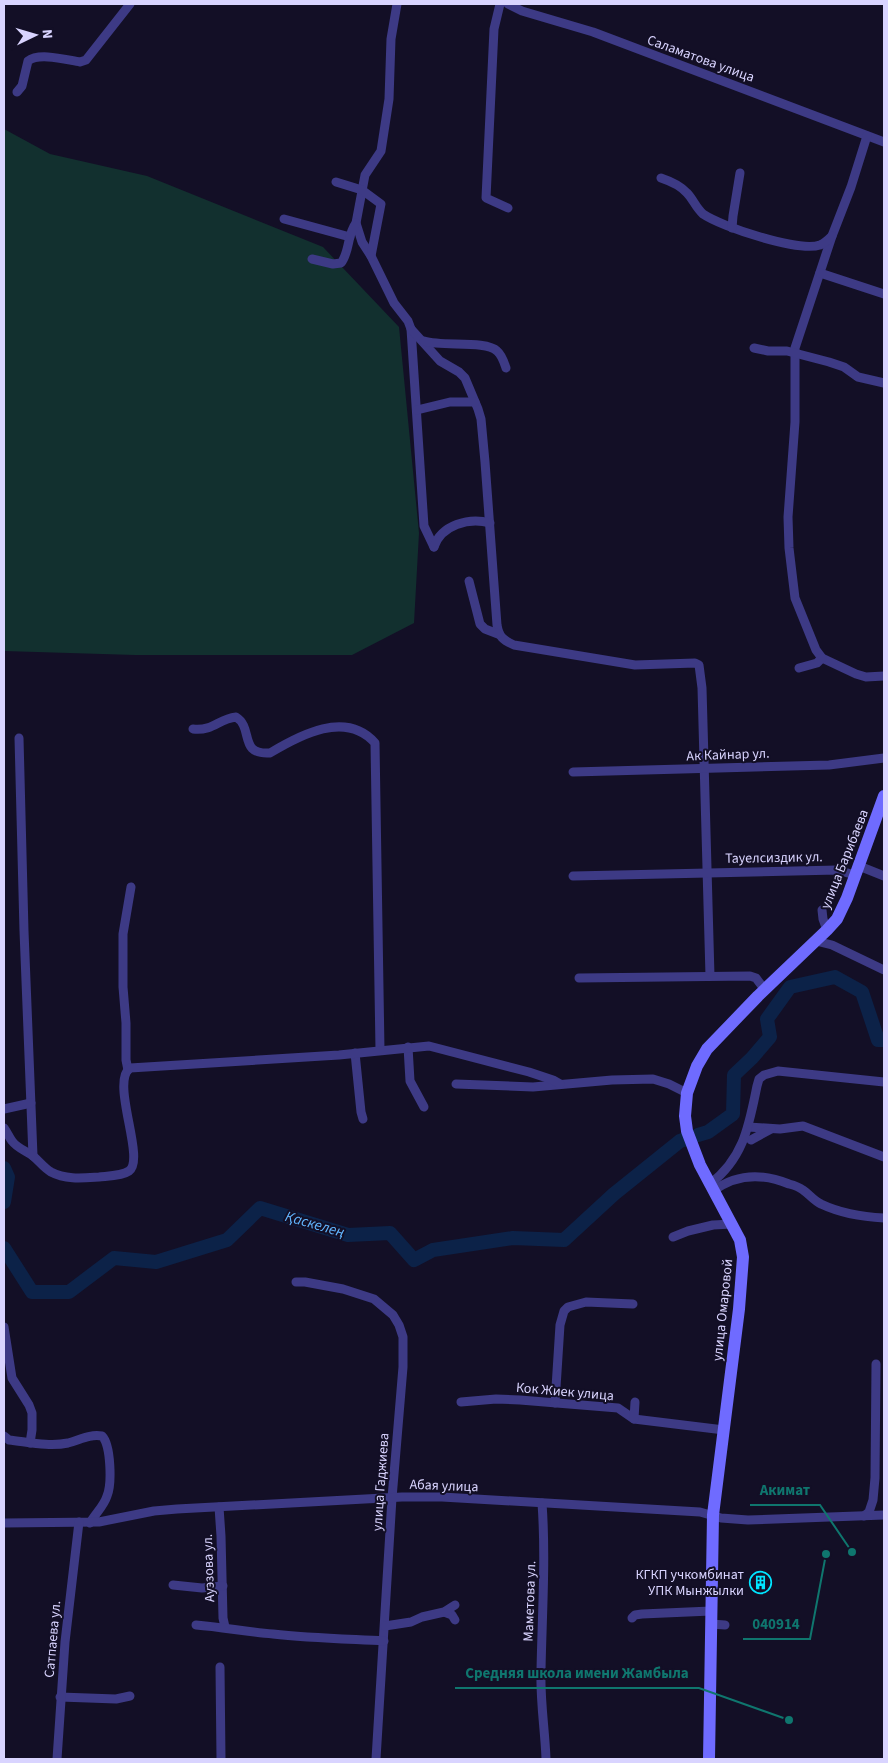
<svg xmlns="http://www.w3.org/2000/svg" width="888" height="1763" font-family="'Source Sans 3',sans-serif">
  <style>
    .green { fill: #12302f }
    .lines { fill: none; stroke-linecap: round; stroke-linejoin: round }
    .river { stroke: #0c2248; stroke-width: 14 }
    .street { stroke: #3d3a85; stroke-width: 9 }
    .secondary { stroke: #6f6bff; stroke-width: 12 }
    .labels { text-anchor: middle; stroke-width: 4; stroke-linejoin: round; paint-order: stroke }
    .street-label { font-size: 14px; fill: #d9d4ff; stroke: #130f26 }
    .poi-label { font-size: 14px; fill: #d9d4ff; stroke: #130f26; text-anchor: end }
    .water-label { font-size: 15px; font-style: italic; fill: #62b6ff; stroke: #130f26 }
    .leader { fill: none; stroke: #0f766e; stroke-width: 2 }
    .callout-dot { fill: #0f766e; stroke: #130f26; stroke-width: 2 }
    .callout-label { font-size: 15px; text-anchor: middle; font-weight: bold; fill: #0f766e; stroke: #130f26; stroke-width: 4; stroke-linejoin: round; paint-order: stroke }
  </style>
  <rect width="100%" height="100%" fill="#130f26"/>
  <path class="green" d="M4 129 50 154 147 176 323 247 399 327 419 533 414 623 352 655H135L4 651Z"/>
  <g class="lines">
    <g class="river">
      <path d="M698 1135 708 1132 733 1114 734 1075 752 1058 770 1037 767 1019 790 987 835 977 862 992 878 1040H884"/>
      <path d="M4 1168 8 1177 4 1202"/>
      <path d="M4 1248 32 1292H69L114 1258 156 1262 227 1240 260 1208 348 1235 390 1233 414 1260 433 1250 513 1238 564 1240 614 1194 680 1141 686 1139"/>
    </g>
    <g class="street">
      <path d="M397 4 391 39 389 99 381 151 365 175 356 223 362 242 371 256 394 303 408 321 411 329 424 526 434 547"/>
      <path d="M500 4 494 29 486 198 508 208"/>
      <path d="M508 4 522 11 593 32 884 142"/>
      <path d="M17 92 22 86 28 61C39 52 67 60 80 62L86 60 130 4"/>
      <path d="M867 136 851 187 832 236 795 348V422L788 517 789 548 795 598 816 650 822 658 856 674 866 677 884 676"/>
      <path d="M661 178C670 181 680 185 687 193 693 199 696 208 703 214 722 227 798 252 820 245 825 243 828 240 832 236"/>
      <path d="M336 182 362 190 381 204 371 256"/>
      <path d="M284 219 350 237"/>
      <path d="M732 228 733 216 740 173"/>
      <path d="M312 259 333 264 341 263C350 252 347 234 356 223"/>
      <path d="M820 273 884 294"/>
      <path d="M411 329 440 361 459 372 465 378 478 409 481 419 485 462 497 625C499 637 503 640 514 645L635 665 695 663 699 665 702 688 710 976"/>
      <path d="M424 341C442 347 486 340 497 351 502 355 504 362 506 368"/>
      <path d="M754 348 768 351H787L829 362 844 367 858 377 884 383"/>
      <path d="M417 410 450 402H475"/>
      <path d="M434 547C441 525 469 517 490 523"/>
      <path d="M469 581 480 624 485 629 498 634"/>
      <path d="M799 668 817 663 822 658"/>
      <path d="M193 729C214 731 218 719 236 717 254 728 238 755 270 753 300 735 346 710 375 743L380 1050"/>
      <path d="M19 738 24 931 33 1156"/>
      <path d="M573 772 829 765 884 758"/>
      <path d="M859 866 884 876"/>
      <path d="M573 876 837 870 855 875"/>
      <path d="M822 910 823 919 827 930"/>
      <path d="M816 941 832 945 884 970"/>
      <path d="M579 978 750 976 756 978 765 990"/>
      <path d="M408 1047 410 1081 424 1107"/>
      <path d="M355 1053 361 1112 363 1119"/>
      <path d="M128 1070 126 1060V1023L123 987V934L131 887"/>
      <path d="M456 1084 533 1087 612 1080 653 1079 669 1084 687 1093"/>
      <path d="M4 1109 31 1103"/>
      <path d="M748 1127 780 1129 803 1126 884 1157"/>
      <path d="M4 1128C7 1132 9 1137 12 1141 17 1148 26 1151 33 1156 39 1161 44 1168 51 1172 66 1180 83 1178 99 1177 108 1176 122 1176 129 1171 146 1159 110 1082 130 1068L339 1055 429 1046 529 1072 553 1080 560 1084"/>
      <path d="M751 1140 771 1129"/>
      <path d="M710 1184C744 1158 749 1125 757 1086L759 1079 764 1075 778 1071 884 1082"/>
      <path d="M713 1191C736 1174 762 1173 789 1184 793 1185 799 1187 803 1190 809 1194 814 1201 821 1204 840 1213 863 1217 884 1218"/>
      <path d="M673 1237 688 1231 713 1225 732 1224"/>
      <path d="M296 1282H305L343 1289 374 1299 393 1315 399 1325 403 1337V1367L392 1498 376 1759"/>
      <path d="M4 1327 12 1378 29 1405 32 1413V1430L30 1443"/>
      <path d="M461 1402 496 1399 520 1400 618 1408 634 1419 724 1430"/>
      <path d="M555 1403 560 1325 564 1311 568 1307 586 1302 633 1304"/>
      <path d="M634 1419 635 1402"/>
      <path d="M4 1436 9 1440C28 1442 49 1447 68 1443 80 1440 89 1434 102 1436 111 1445 112 1484 107 1496 104 1506 95 1514 90 1523"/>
      <path d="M542 1503C546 1559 542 1615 541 1671 540 1701 545 1730 546 1759"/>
      <path d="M219 1507 221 1536 223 1618 225 1627"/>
      <path d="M864 1516 869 1512 873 1500 875 1478 876 1364"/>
      <path d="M4 1523 99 1522 154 1511 177 1509 402 1497H442L700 1512 721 1518 748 1520 884 1515"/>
      <path d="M173 1585 202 1588 223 1586"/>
      <path d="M444 1612 452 1615 455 1620"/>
      <path d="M632 1618 635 1615 642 1614 711 1611"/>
      <path d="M711 1624 725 1625"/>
      <path d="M196 1625C222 1627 247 1632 273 1634 309 1638 347 1639 384 1641"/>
      <path d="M385 1626 411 1622 422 1617 444 1612 455 1605"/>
      <path d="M220 1667 221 1759"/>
      <path d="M60 1697 116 1699 130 1696"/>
      <path d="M57 1759 65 1642 79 1522"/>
    </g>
    <path class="secondary" d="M709 1759 713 1515 739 1309 743 1257 740 1240 700 1165 687 1131 685 1116 687 1093 697 1066 707 1049 758 996 827 930 837 919 847 898 884 796"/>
  </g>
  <defs>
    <symbol id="building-ring" viewBox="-11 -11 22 22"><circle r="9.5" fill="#130f26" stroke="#00e5ff" stroke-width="1.5"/><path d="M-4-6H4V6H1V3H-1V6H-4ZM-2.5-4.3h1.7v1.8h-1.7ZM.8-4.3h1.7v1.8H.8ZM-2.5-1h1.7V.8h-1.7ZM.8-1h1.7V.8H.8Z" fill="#00e5ff"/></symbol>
  </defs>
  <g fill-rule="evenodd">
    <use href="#building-ring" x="748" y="1570" width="25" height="25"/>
  </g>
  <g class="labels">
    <g class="street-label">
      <text transform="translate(701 58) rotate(20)" y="5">Саламатова улица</text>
      <text transform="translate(728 754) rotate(-2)" y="5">Ак Кайнар ул.</text>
      <text transform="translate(774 857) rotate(-1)" y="5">Тауелсиздик ул.</text>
      <text transform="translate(844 859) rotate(-68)" y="5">улица Барибаева</text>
      <text transform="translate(722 1310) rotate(-84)" y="5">улица Омаровой</text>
      <text transform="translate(565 1391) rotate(5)" y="5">Кок Жиек улица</text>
      <text transform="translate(380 1482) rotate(-86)" y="5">улица Гаджиева</text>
      <text transform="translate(444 1485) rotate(2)" y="5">Абая улица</text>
      <text transform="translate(208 1568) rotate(-92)" y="5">Ауэзова ул.</text>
      <text transform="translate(529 1601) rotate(-88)" y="5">Маметова ул.</text>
      <text transform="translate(52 1639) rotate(-85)" y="5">Сатпаева ул.</text>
    </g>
    <g class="poi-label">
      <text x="744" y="1579">КГКП учкомбинат<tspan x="744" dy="16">УПК Мынжылки</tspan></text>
    </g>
    <g class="water-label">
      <text transform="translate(315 1224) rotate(16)" y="5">Қаскелең</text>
    </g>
  </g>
  <path class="leader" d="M852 1552L820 1505H750M826 1554L810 1639H743M789 1720L699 1688H455"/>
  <g class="callout-dot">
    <circle cx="852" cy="1552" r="5"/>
    <circle cx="826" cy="1554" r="5"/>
    <circle cx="789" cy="1720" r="5"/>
  </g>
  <g class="callout-label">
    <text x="785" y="1495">Акимат</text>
    <text x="776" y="1629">040914</text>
    <text x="577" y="1678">Средняя школа имени Жамбыла</text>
  </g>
  <rect width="888" height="1763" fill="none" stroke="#d9d4ff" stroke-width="10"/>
  <g transform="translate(35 35) rotate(85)" stroke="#130f26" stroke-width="4" paint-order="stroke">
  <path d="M0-4L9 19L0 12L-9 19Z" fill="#d9d4ff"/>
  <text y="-8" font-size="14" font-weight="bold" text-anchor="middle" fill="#d9d4ff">N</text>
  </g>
</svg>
